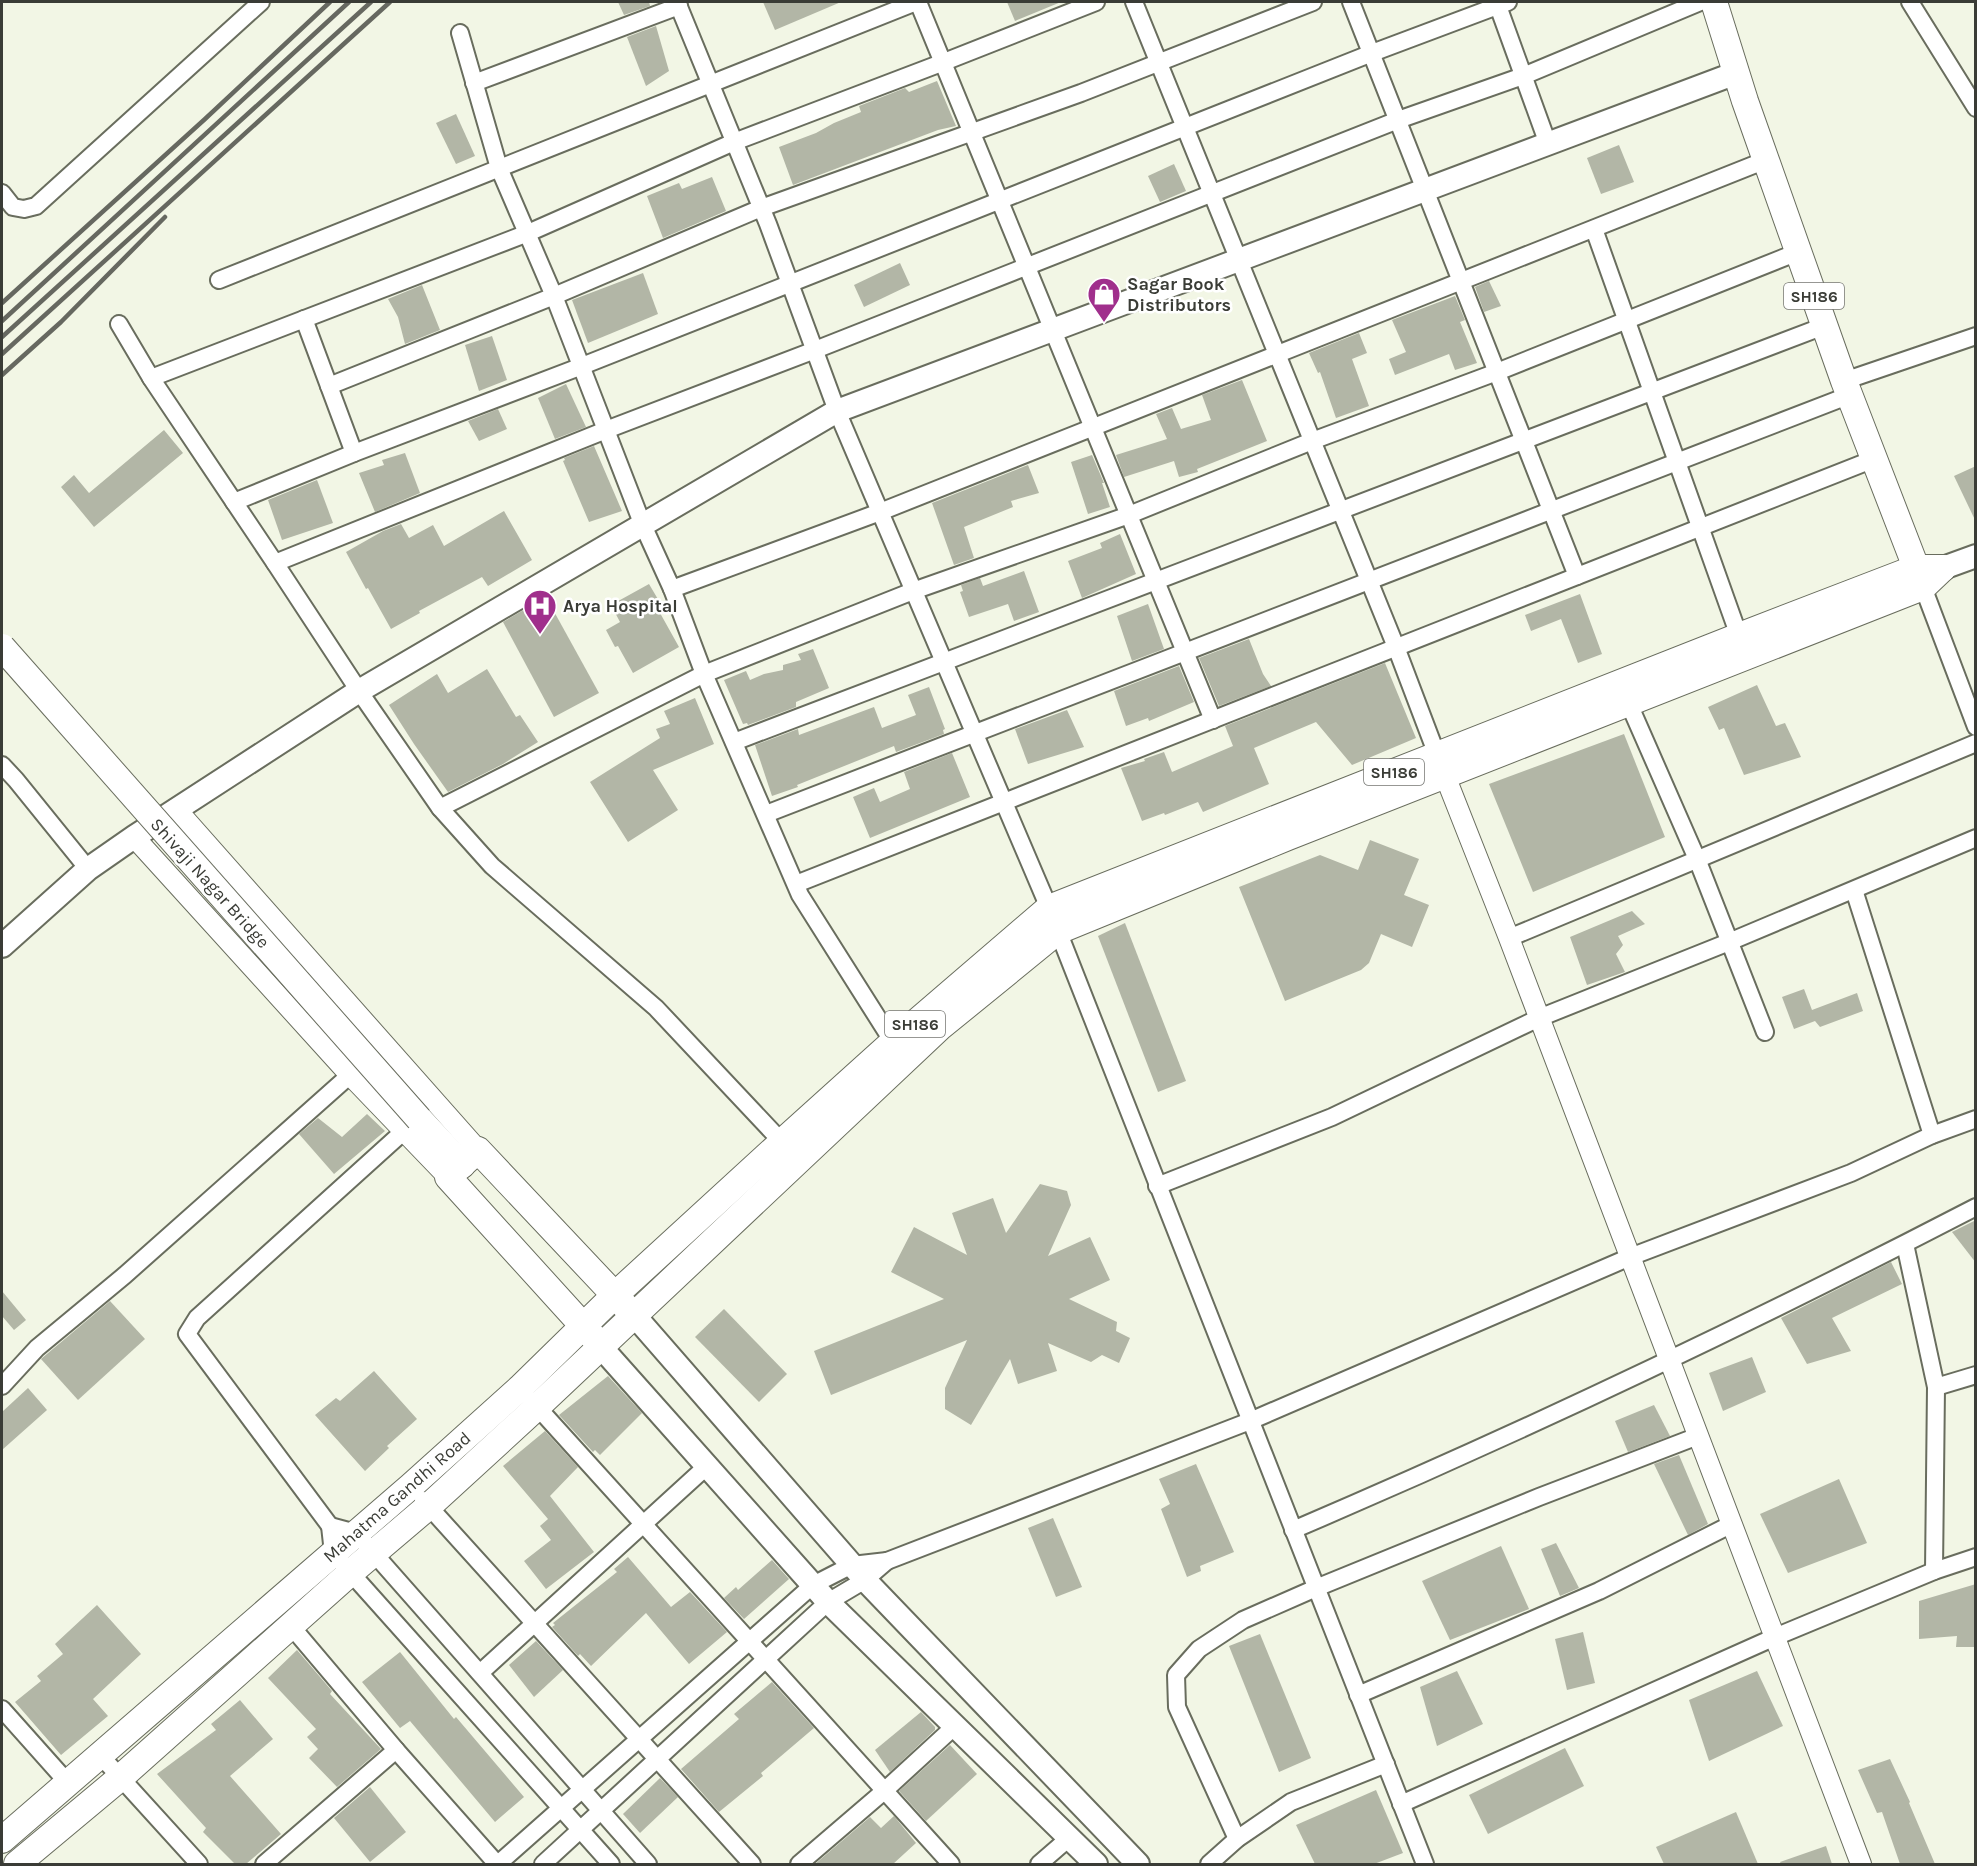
<svg xmlns="http://www.w3.org/2000/svg" width="1977" height="1866" font-family="Karla,sans-serif">
  <style>
    .building { fill: #b2b6a6 }
    .lines { fill: none; stroke-linecap: round; stroke-linejoin: round }
    .minor-casing { stroke: #696d5e; stroke-width: 20 }
    .tertiary-casing { stroke: #696d5e; stroke-width: 22 }
    .secondary-casing { stroke: #696d5e; stroke-width: 26 }
    .primary-casing { stroke: #696d5e; stroke-width: 28 }
    .minor { stroke: #fff; stroke-width: 16 }
    .tertiary { stroke: #fff; stroke-width: 20 }
    .secondary { stroke: #fff; stroke-width: 22 }
    .primary { stroke: #fff; stroke-width: 26 }
    .rail { stroke: #666860; stroke-width: 4.5 }
    .primary-bridge-casing { stroke: #696d5e; stroke-width: 28; stroke-linecap: butt }
    .primary-bridge { stroke: #fff; stroke-width: 26 }
    .labels { text-anchor: middle; stroke-width: 5; stroke-linejoin: round; paint-order: stroke }
    .shield { fill: #fff; stroke: #757672; stroke-width: 1.5 }
    .shield-label { font-size: 16px; font-weight: bold; fill: #3a3c36 }
    .poi-label { font-size: 18px; font-weight: bold; fill: #3a3c36; stroke: #fff; text-anchor: start }
    .street-label { font-size: 18px; fill: #3a3c36; stroke: #fff }
  </style>
  <rect width="100%" height="100%" fill="#f2f6e5"/>
  <g class="building">
    <path d="M618 2H649L650 6 624 15Z"/>
    <path d="M763 2H841L775 30Z"/>
    <path d="M1007 2H1061L1015 21Z"/>
    <path d="M656 26 669 71 646 86 627 37Z"/>
    <path d="M937 81 956 126 938 130 793 185 779 147 816 133 834 123 861 112 859 106 905 88 909 92Z"/>
    <path d="M456 114 475 156 456 164 436 123Z"/>
    <path d="M1619 145 1634 182 1601 194 1587 158Z"/>
    <path d="M1174 164 1186 191 1160 202 1148 176Z"/>
    <path d="M712 177 726 211 663 238 647 196 679 183 682 189Z"/>
    <path d="M900 263 910 285 864 307 854 285Z"/>
    <path d="M643 273 658 314 588 343 572 300Z"/>
    <path d="M1489 281 1501 306 1484 312 1475 287Z"/>
    <path d="M422 285 440 330 405 344 398 317 388 299Z"/>
    <path d="M1455 296 1465 320 1460 322 1477 363 1455 370 1449 354 1395 375 1389 359 1406 352 1392 320Z"/>
    <path d="M1359 333 1367 353 1352 359 1369 406 1336 418 1320 372 1318 373 1309 353Z"/>
    <path d="M492 336 507 380 479 391 465 345Z"/>
    <path d="M1242 380 1267 441 1197 469 1198 472 1179 477 1174 461 1124 477 1116 455 1167 439 1156 414 1172 408 1181 429 1211 420 1202 395Z"/>
    <path d="M566 384 586 427 555 439 538 398Z"/>
    <path d="M498 409 507 429 479 441 468 421Z"/>
    <path d="M164 430 183 453 94 527 61 487 74 475 89 493Z"/>
    <path d="M594 446 622 511 589 522 563 461 565 460 564 458Z"/>
    <path d="M405 453 420 493 375 512 359 473 384 465 382 460Z"/>
    <path d="M1092 455 1104 483H1102L1110 507 1088 514 1071 462Z"/>
    <path d="M1028 465 1039 493 1011 501 1013 507 964 527 974 558 954 565 932 503Z"/>
    <path d="M1976 466V522L1954 476Z"/>
    <path d="M317 480 333 523 282 540 268 500Z"/>
    <path d="M504 511 532 560 488 586 482 577 419 611 420 613 391 629 368 588 366 589 346 552 383 531 401 524 409 538 433 525 444 546Z"/>
    <path d="M1120 534 1136 574 1082 598 1068 561 1102 548 1100 543Z"/>
    <path d="M1024 571 1039 612 1014 621 1008 604 969 617 960 592 963 591 961 585 980 578 983 586Z"/>
    <path d="M649 584 659 601 655 604 679 647 633 673 618 646 615 647 606 630 620 622 611 605Z"/>
    <path d="M1580 594 1602 654 1578 663 1561 619 1531 631 1525 615Z"/>
    <path d="M546 597 599 693 554 717 503 622Z"/>
    <path d="M1148 604 1164 649 1132 661 1117 616Z"/>
    <path d="M1249 639 1263 674 1271 686 1219 706 1199 658Z"/>
    <path d="M813 649 829 688 796 702V707L748 725 747 723 743 724 724 680 746 671 750 680 764 674 783 670V665L801 660 798 654Z"/>
    <path d="M1385 663 1416 738 1352 765 1316 722 1254 748 1269 784 1203 812 1198 802 1165 815 1164 813 1142 821 1121 768 1145 761 1144 759 1164 752 1172 772 1233 746 1225 726Z"/>
    <path d="M1179 666 1194 702 1149 721 1148 718 1126 726 1114 691Z"/>
    <path d="M487 669 516 717 520 715 538 742 503 764 448 792 414 744 389 705 437 674 448 693Z"/>
    <path d="M1757 685 1776 726 1785 723 1801 757 1744 775 1724 728 1719 730 1708 707Z"/>
    <path d="M929 687 945 729 943 730 944 734 896 752 894 746 797 785 798 787 772 796 755 745 798 729 799 735 874 707 882 728 916 715 908 695Z"/>
    <path d="M695 698 714 744 653 770 678 810 628 842 590 782 660 738 656 729 670 724 664 711Z"/>
    <path d="M1067 710 1084 747 1028 764 1015 729Z"/>
    <path d="M1624 734 1665 837 1533 892 1489 784Z"/>
    <path d="M952 753 970 797 870 838 853 797 874 788 880 802 910 789 904 772Z"/>
    <path d="M1370 840 1419 859 1404 895 1429 905 1412 947 1381 934 1369 963 1361 970 1285 1001 1239 887 1320 855 1358 870Z"/>
    <path d="M1632 911 1645 924 1618 936 1623 945 1616 954 1625 972 1587 985 1570 937Z"/>
    <path d="M1125 923 1186 1081 1158 1092 1098 936Z"/>
    <path d="M1804 989 1812 1010 1857 993 1863 1011 1820 1027 1815 1021 1794 1029 1782 997Z"/>
    <path d="M367 1114 385 1131 334 1174 299 1134 318 1118 342 1137Z"/>
    <path d="M1040 1184 1067 1191 1071 1205 1048 1256 1090 1237 1110 1280 1069 1299 1117 1322 1116 1331 1130 1338 1119 1363 1102 1355 1091 1362 1048 1343 1057 1371 1018 1384 1010 1359 971 1425 945 1409V1388L967 1340 831 1395 814 1351 944 1299 891 1272 914 1227 967 1255 952 1213 993 1198 1006 1233Z"/>
    <path d="M1976 1220V1263L1952 1232Z"/>
    <path d="M1891 1262 1902 1284 1832 1318 1851 1351 1807 1364 1781 1318Z"/>
    <path d="M2 1291 26 1320 14 1330 2 1316Z"/>
    <path d="M110 1301 145 1339 78 1400 41 1359Z"/>
    <path d="M724 1309 787 1374 759 1402 695 1337Z"/>
    <path d="M1752 1357 1766 1392 1723 1411 1709 1373Z"/>
    <path d="M374 1371 417 1419 387 1446 389 1448 365 1471 315 1415 336 1398 340 1401Z"/>
    <path d="M608 1376 642 1413 600 1455 595 1450 593 1452 559 1415Z"/>
    <path d="M28 1388 47 1410 2 1450V1412Z"/>
    <path d="M1654 1405 1670 1436 1628 1452 1615 1421Z"/>
    <path d="M545 1431 578 1467 550 1496 594 1552 546 1589 524 1561 551 1540 540 1526 548 1519 503 1466Z"/>
    <path d="M1679 1455 1708 1524 1688 1535 1654 1464Z"/>
    <path d="M1196 1464 1234 1552 1200 1566 1201 1571 1187 1577 1161 1509 1170 1504 1159 1479Z"/>
    <path d="M1839 1479 1867 1543 1788 1573 1760 1514Z"/>
    <path d="M1053 1518 1082 1587 1056 1597 1028 1528Z"/>
    <path d="M1556 1543 1579 1588 1560 1596 1541 1549Z"/>
    <path d="M1501 1546 1529 1609 1450 1640 1422 1581Z"/>
    <path d="M628 1557 671 1607 690 1592 727 1632 689 1664 646 1613 591 1666 580 1654 578 1656 552 1627 555 1625 553 1623 617 1572 614 1569Z"/>
    <path d="M772 1560 789 1579 744 1619 724 1598 736 1587 738 1590Z"/>
    <path d="M1976 1584V1647H1956L1957 1636 1919 1639V1601Z"/>
    <path d="M97 1605 141 1654 93 1699 108 1716 61 1755 15 1702 41 1681 37 1676 63 1654 55 1644Z"/>
    <path d="M1583 1632 1595 1683 1567 1690 1555 1639Z"/>
    <path d="M1260 1634 1311 1758 1279 1772 1229 1646Z"/>
    <path d="M536 1641 563 1670 534 1697 509 1665Z"/>
    <path d="M297 1650 332 1691 330 1694 381 1749 337 1787 309 1758 318 1749 307 1737 316 1729 268 1678Z"/>
    <path d="M400 1652 454 1719 456 1717 524 1797 495 1822 410 1721 400 1728 362 1682Z"/>
    <path d="M1457 1671 1483 1724 1437 1746 1420 1687Z"/>
    <path d="M1757 1671 1783 1726 1709 1761 1689 1700Z"/>
    <path d="M772 1682 814 1728 761 1773 763 1776 719 1812 681 1769 739 1719 734 1714Z"/>
    <path d="M240 1700 273 1739 230 1776 281 1834 246 1864H235L203 1832 206 1828 157 1774 216 1730 211 1724Z"/>
    <path d="M921 1712 935 1727V1730L890 1772 875 1750Z"/>
    <path d="M950 1745 977 1774 926 1821 899 1791Z"/>
    <path d="M1565 1748 1584 1786 1488 1834 1469 1795Z"/>
    <path d="M1890 1759 1910 1802 1909 1803 1935 1864H1900L1882 1812 1877 1813 1858 1770Z"/>
    <path d="M660 1778 678 1797 640 1833 623 1814Z"/>
    <path d="M370 1787 406 1832 370 1862 334 1818Z"/>
    <path d="M1376 1790 1403 1853 1374 1864H1315L1296 1825Z"/>
    <path d="M1736 1812 1758 1864H1664L1656 1847Z"/>
    <path d="M894 1816 916 1843 893 1864H815L870 1817 881 1828Z"/>
    <path d="M1826 1846 1832 1864H1781L1780 1862Z"/>
  </g>
  <g class="lines">
    <defs>
      <g id="minor">
        <path d="M677 2 768 224 837 411 1049 908 1425 1864"/>
        <path d="M918 2 1213 720"/>
        <path d="M1134 2 1396 647 1437 755"/>
        <path d="M1351 2 1577 576"/>
        <path d="M1910 2 1976 108"/>
        <path d="M1498 6 1548 144"/>
        <path d="M460 33 499 168 554 296 642 523 672 589 704 674 800 895 898 1050"/>
        <path d="M474 83 679 6"/>
        <path d="M2 193 13 207 24 209 36 206 261 2"/>
        <path d="M1594 229 1739 636"/>
        <path d="M219 280 916 2"/>
        <path d="M304 319 354 453"/>
        <path d="M119 324 151 378 275 563 359 691 440 808 492 866 656 1008 782 1142"/>
        <path d="M151 378 528 233 734 142 944 62 1096 2"/>
        <path d="M1844 381 1976 336"/>
        <path d="M329 386 554 296 761 208 1081 93 1313 2"/>
        <path d="M234 502 354 453 582 366 1372 53 1508 2"/>
        <path d="M275 563 606 430 815 350 1398 120 1523 76 1700 2"/>
        <path d="M1923 587 1976 727"/>
        <path d="M672 589 880 512 1766 160"/>
        <path d="M1629 704 1697 859 1765 1032"/>
        <path d="M734 742 1824 326"/>
        <path d="M2 765 16 780 88 869"/>
        <path d="M440 808 704 674 913 591 1129 515 1312 441 1497 372 1798 252"/>
        <path d="M766 814 1850 395"/>
        <path d="M796 884 1874 459"/>
        <path d="M1854 890 1932 1135"/>
        <path d="M1509 938 1976 743"/>
        <path d="M1157 1186 1332 1117 1539 1018 1729 942 1976 838"/>
        <path d="M1905 1244 1936 1387 1934 1571"/>
        <path d="M2 1386 37 1348 125 1275 350 1075"/>
        <path d="M1936 1387 1976 1375"/>
        <path d="M531 1400 951 1864"/>
        <path d="M423 1500 752 1864"/>
        <path d="M330 1526 187 1334 197 1318 404 1131"/>
        <path d="M1293 1530C1525 1431 1752 1323 1976 1207"/>
        <path d="M887 1561 1250 1421 1630 1257 1851 1173 1932 1135 1976 1119"/>
        <path d="M480 1673 707 1466"/>
        <path d="M1358 1695 1599 1591 1732 1524"/>
        <path d="M2 1709 68 1783"/>
        <path d="M396 1750 497 1864"/>
        <path d="M100 1755 199 1864"/>
        <path d="M1401 1804 1775 1637 1934 1571 1976 1557"/>
        <path d="M1237 1839 1177 1707 1176 1675 1199 1649 1243 1620 1316 1588 1539 1497 1698 1436"/>
        <path d="M264 1864 396 1750 291 1626"/>
        <path d="M498 1864 813 1585 852 1565 887 1561 865 1580 828 1602 543 1864"/>
        <path d="M611 1864 333 1553 330 1526 356 1533 648 1864"/>
        <path d="M799 1864 883 1792 955 1726"/>
        <path d="M1039 1864 1069 1838"/>
        <path d="M1209 1864 1237 1839 1291 1802 1386 1764"/>
      </g>
      <g id="tertiary">
        <path d="M1440 763 1509 938 1861 1864"/>
        <path d="M176 809 478 1150"/>
        <path d="M134 837 350 1075 448 1177"/>
      </g>
      <g id="secondary">
        <path d="M1943 568 1976 556"/>
        <path d="M2 946 88 869 134 837 359 691 837 411 1736 73"/>
        <path d="M634 1315 865 1580 1138 1864"/>
        <path d="M600 1346 828 1602 1096 1864"/>
      </g>
      <g id="primary">
        <path d="M1714 2 1745 101 1844 381 1922 583"/>
        <path d="M419 1119 462 1165"/>
        <path d="M595 1339 448 1177 478 1150 625 1306"/>
        <path d="M2 1840 411 1486 520 1388 615 1295 782 1142 892 1043 1049 908 1739 636 1916 568H1943"/>
        <path d="M17 1864 120 1778 350 1573 429 1506 537 1407 939 1028 1058 931 1288 837 1923 587 1943 568"/>
      </g>
    </defs>
    <use href="#minor" class="minor-casing"/>
    <use href="#tertiary" class="tertiary-casing"/>
    <use href="#secondary" class="secondary-casing"/>
    <use href="#primary" class="primary-casing"/>
    <use href="#minor" class="minor"/>
    <use href="#tertiary" class="tertiary"/>
    <use href="#secondary" class="secondary"/>
    <use href="#primary" class="primary"/>
    <g class="rail">
      <path d="M2 303 205 119 330 2"/>
      <path d="M2 321 349 2"/>
      <path d="M2 337 371 2"/>
      <path d="M2 354 390 2"/>
      <path d="M2 375 61 322 165 217"/>
    </g>
    <defs>
      <path id="primary-bridge" d="M2 647 419 1119"/>
    </defs>
    <use href="#primary-bridge" class="primary-bridge-casing"/>
    <use href="#primary-bridge" class="primary-bridge"/>
  </g>
  <defs>
    <symbol id="shop-pin" viewBox="-11 -11 22 30"><path d="M0 17L-7.5 6A9.5 9.5 0 1 1 7.5 6Z" fill="#a02f8c" stroke="#fff"/><path d="M-5-2.5h2.3a2.7 3.5 0 0 1 5.4 0H5L5.5 6h-11ZM-1.5-2.5h3a1.5 2.3 0 0 0-3 0Z" fill="#fff"/></symbol>
    <symbol id="hospital-pin" viewBox="-11 -11 22 30"><path d="M0 17L-7.5 6A9.5 9.5 0 1 1 7.5 6Z" fill="#a02f8c" stroke="#fff"/><path d="M-5-5h3v3.5h4V-5h3V5h-3V1.5h-4V5h-3Z" fill="#fff"/></symbol>
  </defs>
  <g fill-rule="evenodd">
    <use href="#shop-pin" x="1085" y="275" width="38" height="52"/>
    <use href="#hospital-pin" x="521" y="587" width="38" height="52"/>
  </g>
  <g class="labels">
    <g class="shield">
      <rect x="1784" y="283" width="60" height="26" rx="4.5"/>
      <rect x="1364" y="759" width="60" height="26" rx="4.5"/>
      <rect x="885" y="1011" width="60" height="26" rx="4.5"/>
    </g>
    <g class="shield-label">
      <text x="1814" y="302">SH186</text>
      <text x="1394" y="778">SH186</text>
      <text x="915" y="1030">SH186</text>
    </g>
    <g class="poi-label">
      <text x="1127" y="290">Sagar Book<tspan x="1127" dy="21">Distributors</tspan></text>
      <text x="563" y="612">Arya Hospital</text>
    </g>
    <g class="street-label">
      <text transform="translate(210 883) rotate(48)" y="6">Shivaji Nagar Bridge</text>
      <text transform="translate(397 1497) rotate(-41)" y="6">Mahatma Gandhi Road</text>
    </g>
  </g>
  <rect width="1977" height="1866" fill="none" stroke="#3a3c36" stroke-width="6"/>
</svg>
